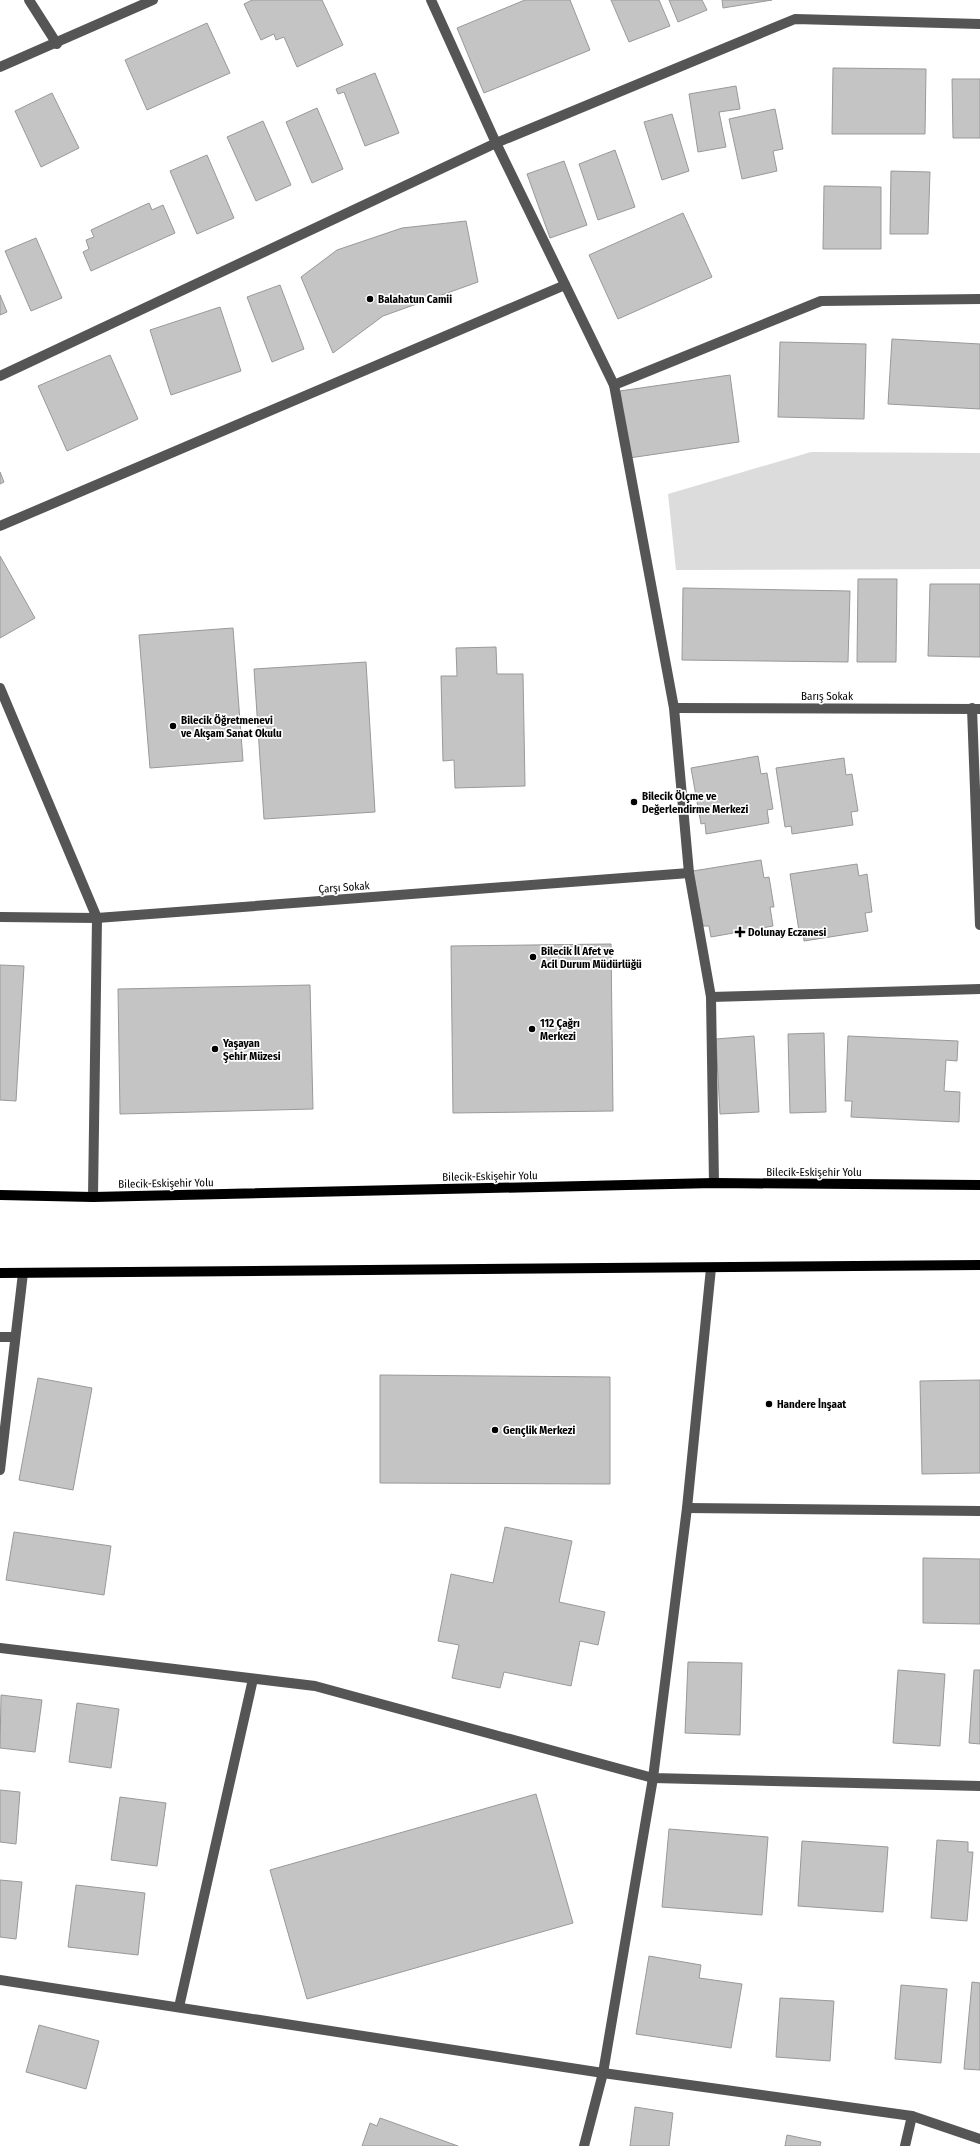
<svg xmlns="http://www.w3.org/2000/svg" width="980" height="2146" font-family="'Fira Sans Condensed',sans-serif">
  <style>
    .green { fill: #dcdcdc }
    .building { fill: #c4c4c4; stroke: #999 }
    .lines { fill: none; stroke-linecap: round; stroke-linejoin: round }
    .minor { stroke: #555; stroke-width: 10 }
    .major { stroke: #000; stroke-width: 10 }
    .poi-dot { fill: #000; stroke: #fff; stroke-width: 1.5 }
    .labels { text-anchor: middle; stroke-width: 3.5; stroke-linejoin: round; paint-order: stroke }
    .poi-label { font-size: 11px; font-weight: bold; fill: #000; stroke: #fff; text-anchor: start }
    .street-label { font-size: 11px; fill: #000; stroke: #fff }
  </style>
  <rect width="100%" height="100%" fill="#fff"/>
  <path class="green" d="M811 452 980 453V569L676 570 668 494Z"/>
  <g class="building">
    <path d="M252 0H322L343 45 297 67 284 37 276 40 274 34 261 40 244 4Z"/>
    <path d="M525 0H570L590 50 484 93 457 28Z"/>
    <path d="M611 0H659L670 26 629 42Z"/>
    <path d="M669 0H702L707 10 678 22Z"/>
    <path d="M722 0H772L723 8Z"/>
    <path d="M207 23 230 73 147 110 125 60Z"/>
    <path d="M833 68 926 69 925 134H832Z"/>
    <path d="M375 73 399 133 365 146 344 92 338 94 336 89Z"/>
    <path d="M952 79H980V138H953Z"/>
    <path d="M736 86 740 109 719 112 726 147 698 152 689 94Z"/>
    <path d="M52 93 79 148 41 167 15 111Z"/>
    <path d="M317 108 343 169 312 183 286 122Z"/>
    <path d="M775 109 783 149 773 151 777 171 742 179 729 119Z"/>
    <path d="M672 114 689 171 662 180 644 122Z"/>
    <path d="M263 121 291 185 256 201 227 137Z"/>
    <path d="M615 150 635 207 598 220 579 164Z"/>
    <path d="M207 155 234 218 197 234 170 171Z"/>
    <path d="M564 161 587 225 550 238 527 174Z"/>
    <path d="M891 171 930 172 928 234H890Z"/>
    <path d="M824 186 881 187V249H823Z"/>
    <path d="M149 203 152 210 163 205 175 233 91 271 83 252 89 249 86 240 94 237 91 230Z"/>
    <path d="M683 213 712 277 618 319 589 255Z"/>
    <path d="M466 221 478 282 383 316 333 353 301 277 337 250 402 228Z"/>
    <path d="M36 238 62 298 31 311 5 251Z"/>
    <path d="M280 285 304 349 272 362 247 297Z"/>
    <path d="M0 295 7 312 0 315Z"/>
    <path d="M220 307 241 371 171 395 150 330Z"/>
    <path d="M892 339 980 344V409L888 404Z"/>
    <path d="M780 342 866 344 864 419 778 417Z"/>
    <path d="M110 355 138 419 67 451 38 386Z"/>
    <path d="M730 375 739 442 629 458 620 391Z"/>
    <path d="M0 472 4 482 0 484Z"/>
    <path d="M0 556 35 618 0 638Z"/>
    <path d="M858 579H897L896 662H857Z"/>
    <path d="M930 584H980V657L928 656Z"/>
    <path d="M683 588 850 591 848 662 682 660Z"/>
    <path d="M233 628 243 761 150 768 139 635Z"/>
    <path d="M496 647 497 674H523L525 786 455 788 454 760 443 761 441 676H457L456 648Z"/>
    <path d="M366 662 375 812 264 819 254 669Z"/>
    <path d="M758 756 761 774 767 773 773 809 767 810 769 823 706 834 705 823 701 824 691 768Z"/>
    <path d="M844 758 846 775 852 774 858 811 851 812 853 825 792 834 791 826 785 827 776 768Z"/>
    <path d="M761 860 764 878 769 877 774 907H770L773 926 711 937 709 926H703L693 871Z"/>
    <path d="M857 864 859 876 867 874 872 912 865 913 868 931 804 941 803 930 799 931 790 874Z"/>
    <path d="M611 944 613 1111 453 1113 451 946Z"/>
    <path d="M0 965 24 966 16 1101 0 1100Z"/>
    <path d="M310 985 313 1109 120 1114 118 989Z"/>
    <path d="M824 1033 826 1112 790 1113 788 1034Z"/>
    <path d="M754 1036 759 1112 720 1114 716 1039Z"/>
    <path d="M848 1036 958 1041 957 1061 946 1060 944 1091 960 1092 959 1122 851 1117 852 1101H845Z"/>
    <path d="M380 1375 610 1377V1484L380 1483Z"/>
    <path d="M38 1378 92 1388 73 1490 19 1480Z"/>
    <path d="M980 1380V1473L922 1474 920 1381Z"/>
    <path d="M505 1527 572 1541 559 1602 605 1612 598 1645 580 1641 571 1686 504 1672 500 1688 452 1678 459 1645 438 1641 451 1574 493 1583Z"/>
    <path d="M14 1532 111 1546 104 1595 6 1580Z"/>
    <path d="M923 1558 980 1559V1624L923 1623Z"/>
    <path d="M688 1662 742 1663 740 1735 685 1733Z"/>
    <path d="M898 1670 945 1674 940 1746 893 1743Z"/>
    <path d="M974 1670H980V1744L969 1743Z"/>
    <path d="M1 1695 42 1700 35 1752 0 1748Z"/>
    <path d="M77 1703 119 1709 111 1768 69 1762Z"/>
    <path d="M0 1790 20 1792 16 1844 0 1842Z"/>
    <path d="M536 1794 573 1923 307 1999 270 1870Z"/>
    <path d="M120 1797 166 1803 157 1866 111 1860Z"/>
    <path d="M669 1829 768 1837 762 1915 662 1907Z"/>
    <path d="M937 1840 968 1842V1852H973L967 1921 931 1918Z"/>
    <path d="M802 1841 888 1847 883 1912 798 1906Z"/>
    <path d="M0 1880 22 1882 16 1939 0 1937Z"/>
    <path d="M76 1885 145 1893 138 1955 68 1947Z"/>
    <path d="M649 1956 701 1965 699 1978 742 1984 731 2048 636 2034Z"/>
    <path d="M972 1982 980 1983V2070L964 2069Z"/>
    <path d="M901 1985 947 1989 941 2063 895 2059Z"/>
    <path d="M780 1998 834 2001 830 2061 776 2057Z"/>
    <path d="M39 2025 99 2041 86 2089 26 2072Z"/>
    <path d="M635 2107 673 2113 669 2146H630Z"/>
    <path d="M380 2118 458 2146H362L370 2123 377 2126Z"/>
    <path d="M787 2135 821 2142 820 2146H785Z"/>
  </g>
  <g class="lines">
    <g class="minor">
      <path d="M29 0 57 44"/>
      <path d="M431 0 496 143 614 385 674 708 689 873 711 997 714 1183"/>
      <path d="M0 67 153 0"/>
      <path d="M0 376 496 143 795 19 980 24"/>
      <path d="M614 385 821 301 980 299"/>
      <path d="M0 526 565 285"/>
      <path d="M0 688 97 918 93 1197"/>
      <path d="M674 708 980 709"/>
      <path d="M972 708 980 925"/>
      <path d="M0 917 97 918 689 873"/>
      <path d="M711 997 980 989"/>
      <path d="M0 1337H15"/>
      <path d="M0 1470 23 1273"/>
      <path d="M687 1508 980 1511"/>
      <path d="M0 1648 315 1686 653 1778 980 1786"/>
      <path d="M0 1980 603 2073 912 2116 980 2139"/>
      <path d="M179 2007 253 1679"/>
      <path d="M584 2146 603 2073 653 1778 687 1508 711 1268"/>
      <path d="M905 2146 912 2116"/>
    </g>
    <g class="major">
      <path d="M0 1195 93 1197 714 1183 980 1185"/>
      <path d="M0 1273 980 1265"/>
    </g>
  </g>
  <g class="poi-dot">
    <circle cx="370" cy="299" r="4"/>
    <circle cx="173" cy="726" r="4"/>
    <circle cx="634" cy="802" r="4"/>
    <path d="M738 926h4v4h4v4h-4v4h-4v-4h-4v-4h4z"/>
    <circle cx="533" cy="957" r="4"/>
    <circle cx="532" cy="1029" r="4"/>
    <circle cx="215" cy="1049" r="4"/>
    <circle cx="769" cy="1404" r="4"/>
    <circle cx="495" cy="1430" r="4"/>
  </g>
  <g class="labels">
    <g class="poi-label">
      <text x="378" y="303">Balahatun Camii</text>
      <text x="181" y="724">Bilecik Öğretmenevi<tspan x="181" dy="13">ve Akşam Sanat Okulu</tspan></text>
      <text x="642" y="800">Bilecik Ölçme ve<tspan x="642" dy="13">Değerlendirme Merkezi</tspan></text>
      <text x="748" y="936">Dolunay Eczanesi</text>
      <text x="541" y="955">Bilecik İl Afet ve<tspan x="541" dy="13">Acil Durum Müdürlüğü</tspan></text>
      <text x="540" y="1027">112 Çağrı<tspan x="540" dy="13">Merkezi</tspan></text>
      <text x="223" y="1047">Yaşayan<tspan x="223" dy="13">Şehir Müzesi</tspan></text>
      <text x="777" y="1408">Handere İnşaat</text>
      <text x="503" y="1434">Gençlik Merkezi</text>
    </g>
    <g class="street-label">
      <text x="827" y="700">Barış Sokak</text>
      <text transform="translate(344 887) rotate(-4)" y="4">Çarşı Sokak</text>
      <text x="814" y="1176">Bilecik-Eskişehir Yolu</text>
      <text transform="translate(490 1176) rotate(-1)" y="4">Bilecik-Eskişehir Yolu</text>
      <text transform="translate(166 1183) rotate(-1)" y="4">Bilecik-Eskişehir Yolu</text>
    </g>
  </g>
</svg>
